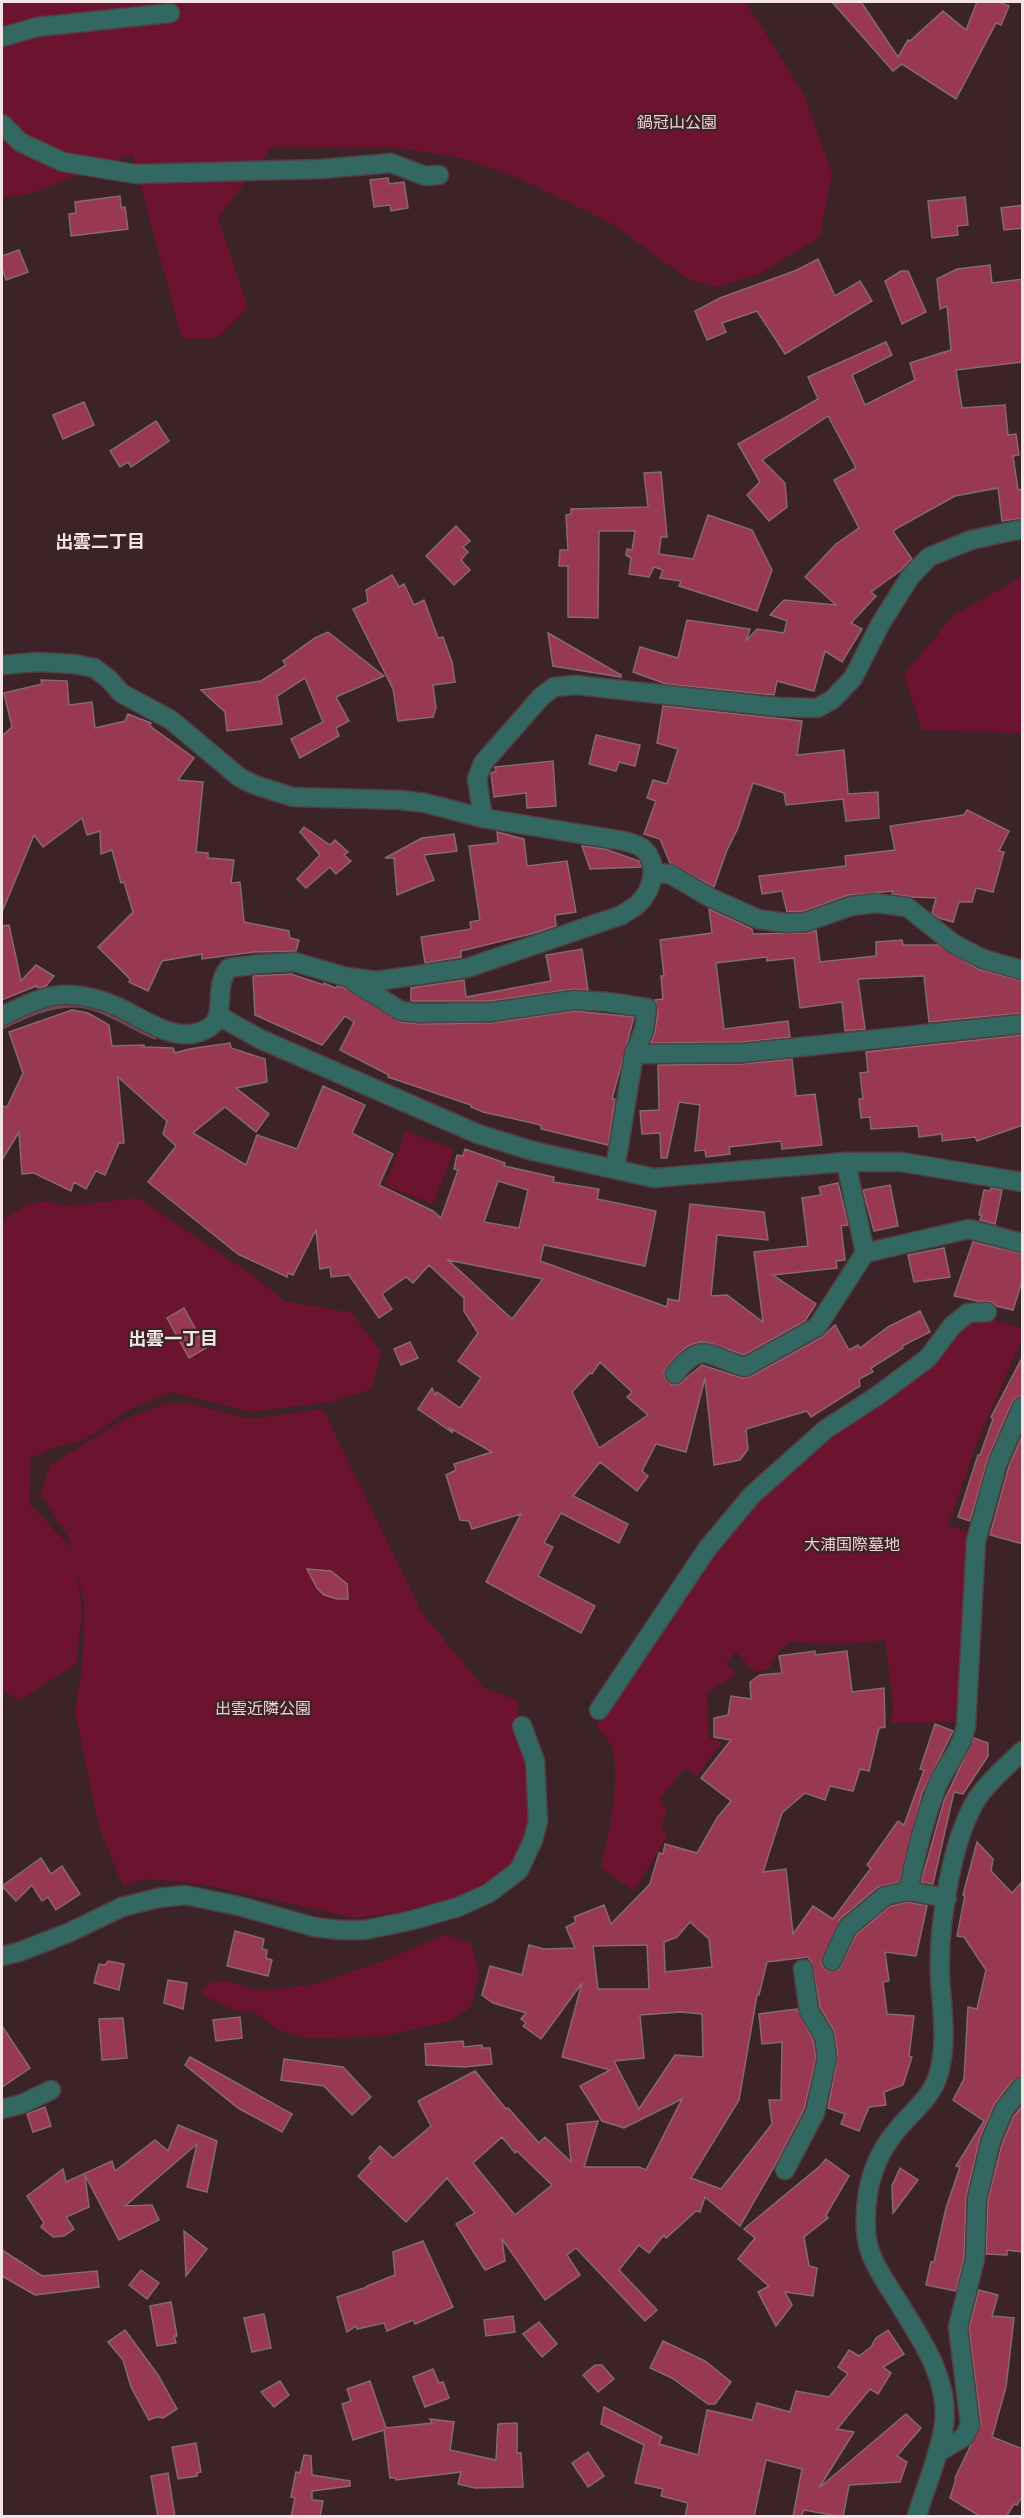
<svg xmlns="http://www.w3.org/2000/svg" width="1024" height="2518" font-family="'Golos Text','Noto Sans JP',sans-serif">
  <style>
    .green { fill: #6c1330 }
    .lines { fill: none; stroke-linecap: round; stroke-linejoin: round }
    .stream { stroke: #6f4853; stroke-width: 7 }
    .building { fill: #983851; stroke: #866a6f; stroke-width: 1.5; fill-rule: evenodd }
    .minor-casing { stroke: #553e43; stroke-width: 21 }
    .minor { stroke: #326861; stroke-width: 18 }
    .labels { text-anchor: middle; stroke-width: 4.5; stroke-linejoin: round; paint-order: stroke }
    .park-label { font-size: 16px; fill: #eed2d6; stroke: #3b2328 }
    .neighbourhood-label { font-size: 18px; font-weight: bold; fill: #f4e4e7; stroke: #3b2328 }
  </style>
  <rect width="100%" height="100%" fill="#3b2328"/>
  <g class="green">
    <path d="M2 2H746L803 93 832 173 820 237 761 273 717 287 689 280 612 224 516 177 462 158 397 148H271L218 218 248 308 217 338 182 339 132 154 33 193 2 198Z"/>
    <path d="M1022 577V733L922 730 904 674 954 615Z"/>
    <path d="M406 1131 454 1150 433 1204 385 1185Z"/>
    <path d="M138 1198 252 1275 285 1301 352 1313 381 1352 372 1389 330 1402 251 1412 171 1392 131 1409 84 1440 54 1447 30 1459 29 1504 71 1547 69 1538 41 1494 50 1465 123 1420 167 1403H188L250 1419 323 1409 422 1613 484 1688 517 1700 531 1805 526 1838 511 1865 485 1883 453 1898 399 1912 355 1918 201 1884 147 1879 123 1886 99 1827 75 1712 82 1667 85 1607 77 1572 82 1614 76 1664 19 1701 2 1690V1221L25 1205 45 1201 66 1206Z"/>
    <path d="M975 1319 992 1320 1022 1328V1339L978 1439 948 1526 971 1532 960 1722 892 1723 893 1704 885 1640C861 1644 817 1646 792 1641L780 1650 768 1670 755 1672 736 1652 726 1663 735 1675 707 1693 709 1738 722 1743 697 1776 685 1768 660 1798 667 1812 661 1827 668 1835 634 1891 601 1868C608 1838 622 1773 611 1745 608 1738 600 1732 596 1726L670 1611 752 1501 959 1325Z"/>
    <path d="M445 1935 471 1943 479 1972 471 2007 448 2022 383 2036 307 2038 276 2029 256 2013 234 2010 202 1994 203 1987 213 1982 227 1981 252 1989H275L315 1984 383 1961Z"/>
  </g>
  <g class="lines">
    <path class="stream" d="M2 1026C28 1013 66 996 96 1008 116 1015 135 1028 155 1036"/>
  </g>
  <g class="building">
    <path d="M832 2H861L898 57 908 40 910 41 943 11 966 30 977 2H999L1009 6 1001 25 996 23 956 99 902 64 893 71Z"/>
    <path d="M388 178 389 184 404 182 408 208 391 211 390 205 374 207 370 180Z"/>
    <path d="M120 196 121 208 125 207 128 229 71 236 69 214 76 213 75 202Z"/>
    <path d="M965 197 968 225 957 226 958 235 932 238 928 201Z"/>
    <path d="M1023 205V228L1004 230 1001 208Z"/>
    <path d="M19 250 28 272 6 280 2 268V256Z"/>
    <path d="M818 259 835 296 860 281 872 301 785 354 757 311 722 323 726 332 707 340 695 311 720 298 797 270Z"/>
    <path d="M990 265 992 283 1023 279V362L956 370 962 408 1005 405 1008 435 1016 434 1019 455 1013 456 1018 490 1023 489V518L1002 521 998 488 955 496 894 530V533L912 559 900 571 871 592 876 596 851 623 862 629 842 662 825 651 814 691 777 681 774 695 666 684 633 672 640 647 678 658 687 620 750 629 746 641 757 629 784 633 787 621 770 615 784 600 836 605 805 577 836 544 859 528 834 480 856 468 828 416 762 460 785 483 787 507 769 521 747 495 760 482 738 444 818 399 808 377 886 342 892 355 852 375 865 405 915 380 910 363 944 352 945 354V352L951 350 947 306 940 309 937 279 957 269Z"/>
    <path d="M901 271H908L926 312 902 324 885 281Z"/>
    <path d="M84 402 94 425 63 439 53 415Z"/>
    <path d="M156 421 169 441 131 467 128 462 120 467 110 451Z"/>
    <path d="M661 472 667 537H661L659 554 693 559 708 515 752 530 772 570 757 611 679 586 681 581 660 578 663 570 654 567 649 577 629 574 631 558 626 555 627 549 632 550 635 531H599L598 618 568 617V566H559L560 550H568L566 515 571 514V509L648 507 644 473Z"/>
    <path d="M456 526 470 541 463 547 468 552 461 560 470 570 454 585 426 556Z"/>
    <path d="M392 575 399 587 404 584 414 605 424 600 438 638 443 637 452 662 455 682 433 685 436 708 433 717 398 721 393 689 353 609 368 602 366 590Z"/>
    <path d="M328 632 384 676 336 697 349 721 336 728 339 736 300 758 291 739 323 722 305 678 277 696 282 724 227 731 225 712 201 690 261 681 286 665 283 661 315 638Z"/>
    <path d="M548 633 621 675V677L553 666Z"/>
    <path d="M41 680 67 681 69 705 92 702 95 728 125 721 128 714 151 723 150 726 194 758 178 780 203 782 196 852 208 853V858L234 860 231 883 240 882 244 922 289 931 290 938 299 940 296 951 254 952 202 959V954L162 961 148 991 129 982 130 979 98 947 133 912 124 882 121 883 112 850 101 854 100 831 87 835 82 818 43 847 34 835 2 912V736L12 727 4 693 42 684Z"/>
    <path d="M663 706 802 721 797 755 844 750 848 794 878 792 879 818 846 821 843 799 786 805 784 793 753 783 738 828 727 850 714 887 670 863 660 839 644 834 656 801 647 798 653 780 667 784 678 749 657 743Z"/>
    <path d="M596 735 640 745 635 766 619 762 616 771 589 764Z"/>
    <path d="M553 761 556 806 527 808 526 793 494 797 491 773 496 771 495 767Z"/>
    <path d="M967 810 1009 831 999 851 1004 852 993 892 976 888 972 902H959L953 922 939 918 932 913 936 898 911 897 892 894 893 891 849 895 804 911 787 912 782 891 762 894 759 876 846 866 845 856 895 850 890 826 964 815Z"/>
    <path d="M304 827 330 845 335 840 348 852 344 855 351 861 336 874 330 867 306 888 297 879 320 855 300 832Z"/>
    <path d="M497 832 524 839 527 866 567 861 576 912 555 915 556 926 531 934 461 951V957L425 963 421 937 471 929 470 922 480 920 469 846 498 843Z"/>
    <path d="M454 834 457 851 424 855 434 880 397 895 394 858H385L422 838Z"/>
    <path d="M582 846 605 849 639 861 641 867 590 869Z"/>
    <path d="M709 909 752 929 753 934 807 933 816 930 820 962 876 956V942L902 940 903 945H938L978 969 1023 981V1013L929 1022 924 976 858 979 865 1029 845 1031 842 1002 800 1008 794 958 767 961V957L716 963 724 1029 788 1021 790 1037 742 1042 651 1043 655 1032 658 1010 655 1000 663 999 661 976H664L660 940 712 933Z"/>
    <path d="M9 925 21 981 36 965 54 976 46 986 38 988 36 986 2 1000V926Z"/>
    <path d="M582 949 588 990 573 989 491 1001H411V988L464 980 466 997 551 981 546 955Z"/>
    <path d="M291 974 324 985V983L336 988 337 986 345 988 400 1022 419 1024 492 1023 574 1011 634 1017 612 1099H615L608 1145 541 1129V1125L483 1112 471 1107V1105L388 1077 389 1075 340 1050 354 1022 345 1016 322 1045 255 1015 253 976Z"/>
    <path d="M72 1010 88 1013 109 1025 112 1046 144 1045V1047L173 1048 175 1053 189 1049 230 1043 231 1048 265 1059 267 1082 236 1088 269 1114 256 1132 225 1107 193 1133 246 1165 257 1135 297 1149 323 1086 365 1105 352 1133 393 1154 379 1185 433 1211 441 1218 458 1170 454 1169 457 1155 463 1156 465 1149 505 1163 504 1166 554 1177 553 1182 599 1189 597 1199 656 1211 645 1266 544 1245 540 1261 667 1307 668 1299 679 1301 690 1204 764 1212 768 1240 717 1235 711 1296 727 1295 763 1322 754 1252 808 1246 802 1198 821 1195 819 1187 838 1183 848 1225 841 1226 845 1260 836 1261 837 1268 773 1275 816 1304 805 1321 744 1355 710 1343 700 1342 688 1346 676 1356 664 1371 665 1378 672 1385 679 1384 702 1365 742 1378 750 1377 822 1337 835 1325 849 1350 858 1345 860 1348 888 1327 920 1311 930 1332 902 1346 903 1348 871 1368 873 1372 859 1379 860 1386 811 1417 807 1411 746 1429 748 1449 740 1460 714 1465 705 1378 686 1452 656 1444 642 1471 648 1476 637 1491 600 1462 573 1496 628 1524 619 1543 561 1513 544 1543 553 1547 538 1576 595 1606 581 1633 486 1582 521 1514 472 1529 469 1521 460 1520 446 1475 456 1470 454 1464 492 1452 450 1428 453 1433 418 1409 432 1388 435 1395 437 1392 460 1408 481 1378 458 1361 478 1333 464 1311V1298L429 1265 413 1283 406 1277 382 1294 392 1309 379 1318 349 1275 331 1277 330 1267 320 1269 316 1230 293 1275 288 1273 287 1277 238 1254 148 1182 176 1146 163 1134 167 1121 118 1077 124 1143H119L105 1175 96 1171 86 1189 74 1182 71 1191 34 1173 22 1174 19 1132 2 1160V1106L7 1107 23 1073 9 1032ZM498 1181 528 1190 519 1228 484 1222ZM448 1260 543 1279 512 1319ZM600 1362 632 1392 627 1397 648 1415 599 1448 572 1392 590 1373 592 1374Z"/>
    <path d="M1023 1035V1125L977 1141 975 1137 942 1141V1134L919 1137 918 1126 871 1129 870 1117 861 1118 859 1099H863L860 1073 868 1072 866 1052Z"/>
    <path d="M792 1059 796 1096 815 1094 822 1145 782 1149 781 1141 729 1147 730 1154 706 1157 705 1150 695 1151 700 1105 679 1102 667 1158H661L660 1133 642 1134 640 1111 659 1110 658 1065 743 1064Z"/>
    <path d="M890 1185 898 1226 874 1231 863 1190Z"/>
    <path d="M991 1188 1002 1190 995 1224 980 1220 982 1215H979L984 1190 990 1191Z"/>
    <path d="M973 1242 1023 1254V1278L1013 1310 996 1306 992 1302 977 1301 954 1296Z"/>
    <path d="M944 1248 950 1277 914 1282 908 1255Z"/>
    <path d="M184 1308 206 1348 189 1358 167 1318Z"/>
    <path d="M410 1342 418 1358 401 1365 394 1349Z"/>
    <path d="M1023 1356V1396L1016 1398 1012 1402 988 1458 970 1521 958 1517 978 1455H980L993 1419 991 1417Z"/>
    <path d="M1023 1434V1544L990 1535 1009 1466Z"/>
    <path d="M307 1569 331 1571 347 1584 348 1599H337L324 1595 317 1588Z"/>
    <path d="M815 1651V1655L847 1651 852 1692 884 1688 885 1727 879 1728 869 1771 860 1769 853 1791 830 1786 825 1800 805 1793 782 1813 763 1872 786 1869 793 1934 813 1906 833 1919 871 1868 867 1865 898 1821 904 1825 924 1770 920 1769 935 1724 953 1731 922 1793 899 1882 878 1887 840 1919 821 1962 823 1967 828 1971 839 1970 856 1935 890 1906 908 1902 927 1906 916 1956 885 1952 889 1981 883 1982 887 2014 914 2016 909 2056 912 2057 903 2085 884 2092 886 2105 869 2107 859 2131 841 2124 845 2114 828 2108 838 2056 834 2031 820 2007 812 1963 808 1957 767 1962 759 1995H757L739 2100 691 2178 721 2189 772 2124 769 2100H781L782 2042 762 2044 759 2014 797 2009 813 2040 816 2058 804 2109 774 2167 740 2226 705 2197 700 2212 696 2211 666 2238 664 2235 649 2253 639 2245 619 2270 657 2310 645 2321 576 2248 567 2255 580 2275 545 2300 502 2239 505 2261 485 2270 456 2224 475 2213 447 2178 406 2222 358 2176 372 2161 369 2158 380 2146 393 2158 431 2126 418 2101 475 2071 506 2109 508 2108 539 2143 545 2137 571 2162 567 2124 598 2121 584 2167H639L646 2170 682 2099 624 2128 602 2121 580 2086 610 2070 562 2057 582 1983 541 2039 523 2026 526 2023 521 2019 526 2013 493 2003 482 1995 490 1966 522 1975 529 1945 544 1949 575 1948 566 1927 576 1922 574 1917 604 1905 611 1924 650 1884 659 1853 663 1854 665 1844 697 1853 717 1818 731 1801 701 1778 731 1740 714 1737V1718L728 1715 731 1696 751 1699 750 1682 760 1675 782 1673 779 1656ZM690 1922 709 1939 712 1967 665 1972 664 1942 677 1937ZM647 1945 649 1989H598L593 1946ZM681 2012 702 2014 703 2057 675 2055 639 2109 614 2061 644 2058 640 2015ZM502 2137 515 2153 517 2151 552 2185 515 2215 473 2163Z"/>
    <path d="M974 1738 988 1743V1756L963 1794 954 1792 933 1884 921 1882 944 1801Z"/>
    <path d="M977 1842 993 1859 991 1871 1012 1893 1023 1881V2076L1013 2080 995 2103 980 2137 966 2197 964 2257 956 2291 926 2285 931 2262H934L946 2208 960 2167 956 2166 984 2121 953 2100 964 2079 968 2007 977 2009 986 1970 964 1937 957 1936 965 1895H963Z"/>
    <path d="M41 1858 51 1874 62 1866 80 1894 56 1910 48 1897 42 1901 32 1885 16 1901 2 1886Z"/>
    <path d="M235 1931 264 1939 262 1949 267 1950 266 1958 272 1960 268 1976 227 1966Z"/>
    <path d="M108 1961 124 1964 119 1990 94 1983 99 1964 105 1965Z"/>
    <path d="M168 1980 187 1983 183 2009 164 2003Z"/>
    <path d="M240 2017 242 2038 216 2041 213 2020Z"/>
    <path d="M123 2018 127 2058 102 2060 99 2019Z"/>
    <path d="M2 2026 30 2068 2 2087Z"/>
    <path d="M463 2041 464 2047 482 2045V2048H490L492 2064 465 2067 426 2065 425 2044Z"/>
    <path d="M190 2057 292 2114 282 2132 238 2108 185 2065Z"/>
    <path d="M284 2059 343 2067 371 2097 352 2115 324 2086 281 2080Z"/>
    <path d="M1023 2105V2252L1007 2250V2255L986 2254 988 2200 1002 2144 1014 2116Z"/>
    <path d="M45 2107 51 2126 33 2132 27 2114Z"/>
    <path d="M178 2125 217 2141 207 2192 187 2187 197 2144 125 2206 152 2205 159 2220 119 2240 85 2175 89 2207 66 2217 74 2229 64 2236 53 2237 41 2227 44 2223 27 2196 63 2169 66 2182 112 2161 115 2171 155 2140 168 2151Z"/>
    <path d="M826 2159 849 2176 826 2215 828 2218 804 2237 809 2266 817 2268 813 2296 785 2292 792 2305 776 2326 758 2292 769 2286 738 2259 755 2238 744 2229 820 2166Z"/>
    <path d="M900 2168 918 2180 893 2213 892 2186Z"/>
    <path d="M184 2231 207 2249 186 2276Z"/>
    <path d="M423 2241 453 2307 415 2324 413 2320 387 2331 384 2323 357 2329 356 2326 347 2332 337 2297 367 2287V2286L395 2275 393 2252Z"/>
    <path d="M2 2250 42 2276 97 2271 99 2287 35 2295 2 2276Z"/>
    <path d="M141 2270 159 2283 147 2299 129 2285Z"/>
    <path d="M979 2290 998 2295 992 2316 1014 2318 1006 2387 992 2437 1023 2449V2495L1017 2505 1014 2504 1006 2517H981L950 2498 956 2479 955 2478 981 2424 969 2328Z"/>
    <path d="M171 2302 177 2336H174L176 2343 157 2346 150 2306Z"/>
    <path d="M264 2314 271 2348 252 2352 244 2318Z"/>
    <path d="M513 2316 515 2332 486 2336 484 2320Z"/>
    <path d="M539 2322 557 2344 542 2357 523 2334Z"/>
    <path d="M125 2330 158 2375 177 2409 163 2418 156 2417 149 2420 131 2387 123 2360 108 2342Z"/>
    <path d="M888 2330 904 2354 883 2367 891 2373 878 2394 870 2389 837 2429 854 2432 819 2488 906 2414 921 2428 897 2456 907 2462 900 2482 849 2485 843 2517 804 2510 801 2517H793L802 2469 766 2460 754 2517H685L688 2503 661 2496 663 2489 635 2483 644 2445 601 2424 604 2407 662 2437 659 2444 698 2455 707 2410 752 2420 757 2403 790 2412 796 2391 829 2397 848 2374 838 2367 849 2350 859 2356 871 2347 876 2338Z"/>
    <path d="M663 2341 705 2361 731 2382 715 2404H708L672 2378 650 2368Z"/>
    <path d="M595 2365H602L614 2379 598 2392 583 2375Z"/>
    <path d="M433 2369 439 2383 443 2382 449 2398 425 2407 413 2377Z"/>
    <path d="M280 2381 289 2395 274 2407 261 2392Z"/>
    <path d="M370 2381 386 2428 432 2423 430 2419 454 2422 450 2450 496 2460 498 2424 517 2423V2453H521L523 2487 475 2488 458 2484 461 2472 396 2480V2478H390L384 2430 353 2440 342 2404 351 2401 347 2389Z"/>
    <path d="M196 2443 201 2472 197 2473V2476L178 2479 172 2447Z"/>
    <path d="M588 2452 604 2476 588 2487 572 2463Z"/>
    <path d="M304 2455 311 2456 312 2475 350 2481V2486L312 2491V2500L323 2501 320 2517H291L295 2498 291 2497 296 2472 300 2473Z"/>
    <path d="M168 2473 175 2517H158L151 2476Z"/>
  </g>
  <g class="lines">
    <defs>
      <g id="minor">
        <path d="M2 37 37 27 170 13"/>
        <path d="M2 124 20 142 63 162 135 174 321 169 391 163 425 176 439 175"/>
        <path d="M2 665 38 662 74 664 94 668 109 679 121 693 171 720 239 777 255 785 293 797 400 800 425 803 483 818 624 841C630 843 637 844 642 848 660 862 653 890 638 904 634 908 627 911 622 915L467 968 377 981 346 977 295 962 259 964 229 968C213 985 227 1016 210 1027 180 1047 147 1021 120 1008 105 1001 88 996 72 995 47 993 24 1006 2 1016"/>
        <path d="M483 818 477 779 483 763 541 697 554 687 576 685 778 707 817 708 832 700 853 678 881 623 910 577 929 557 971 540 1022 529"/>
        <path d="M653 873 670 874 711 898 758 919 786 923 806 922 851 906 875 903 907 907 954 944 983 959 1022 970"/>
        <path d="M354 982 401 1011 419 1013 492 1012 574 1000 608 1002 647 1008 644 1030 634 1054 615 1169"/>
        <path d="M219 1016 260 1039 478 1134 533 1151 654 1178 846 1162H901L1022 1182"/>
        <path d="M634 1054 743 1053 1022 1024"/>
        <path d="M865 1253 969 1229 1022 1243"/>
        <path d="M675 1374C702 1338 711 1358 745 1367L817 1327 865 1253 846 1162"/>
        <path d="M599 1710 707 1549 752 1495 826 1429 877 1396 928 1358 952 1326 968 1313 987 1312"/>
        <path d="M908 1891C916 1854 924 1819 938 1784 947 1764 962 1748 966 1726L976 1541 998 1462 1022 1407"/>
        <path d="M2 1956 19 1952 68 1933 122 1907 158 1898 185 1895 239 1906 314 1927 339 1930H364L409 1921 458 1907 489 1893 519 1870 533 1840 538 1821 535 1761 522 1726"/>
        <path d="M832 1961 847 1928 885 1896 908 1891 947 1898"/>
        <path d="M2 2109 22 2104 51 2090"/>
        <path d="M785 2170 815 2113 827 2058 824 2036 809 2011 803 1969"/>
        <path d="M937 2453 964 2437 970 2425 958 2327 975 2259 977 2199 991 2140 1004 2110 1022 2087"/>
        <path d="M917 2516C925 2487 940 2455 944 2425 950 2379 920 2338 897 2300 884 2279 867 2257 866 2231 864 2194 873 2158 897 2130 912 2111 930 2100 938 2076 948 2044 942 2010 940 1977 938 1927 951 1839 978 1797 990 1780 1008 1765 1022 1751"/>
      </g>
    </defs>
    <use href="#minor" class="minor-casing"/>
    <use href="#minor" class="minor"/>
  </g>
  <g class="labels">
    <g class="park-label">
      <text x="677" y="128">鍋冠山公園</text>
      <text x="852" y="1550">大浦国際墓地</text>
      <text x="263" y="1714">出雲近隣公園</text>
    </g>
    <g class="neighbourhood-label">
      <text x="100" y="548">出雲二丁目</text>
      <text x="173" y="1345">出雲一丁目</text>
    </g>
  </g>
  <rect width="1024" height="2518" fill="none" stroke="#f4e4e7" stroke-width="6"/>
</svg>
